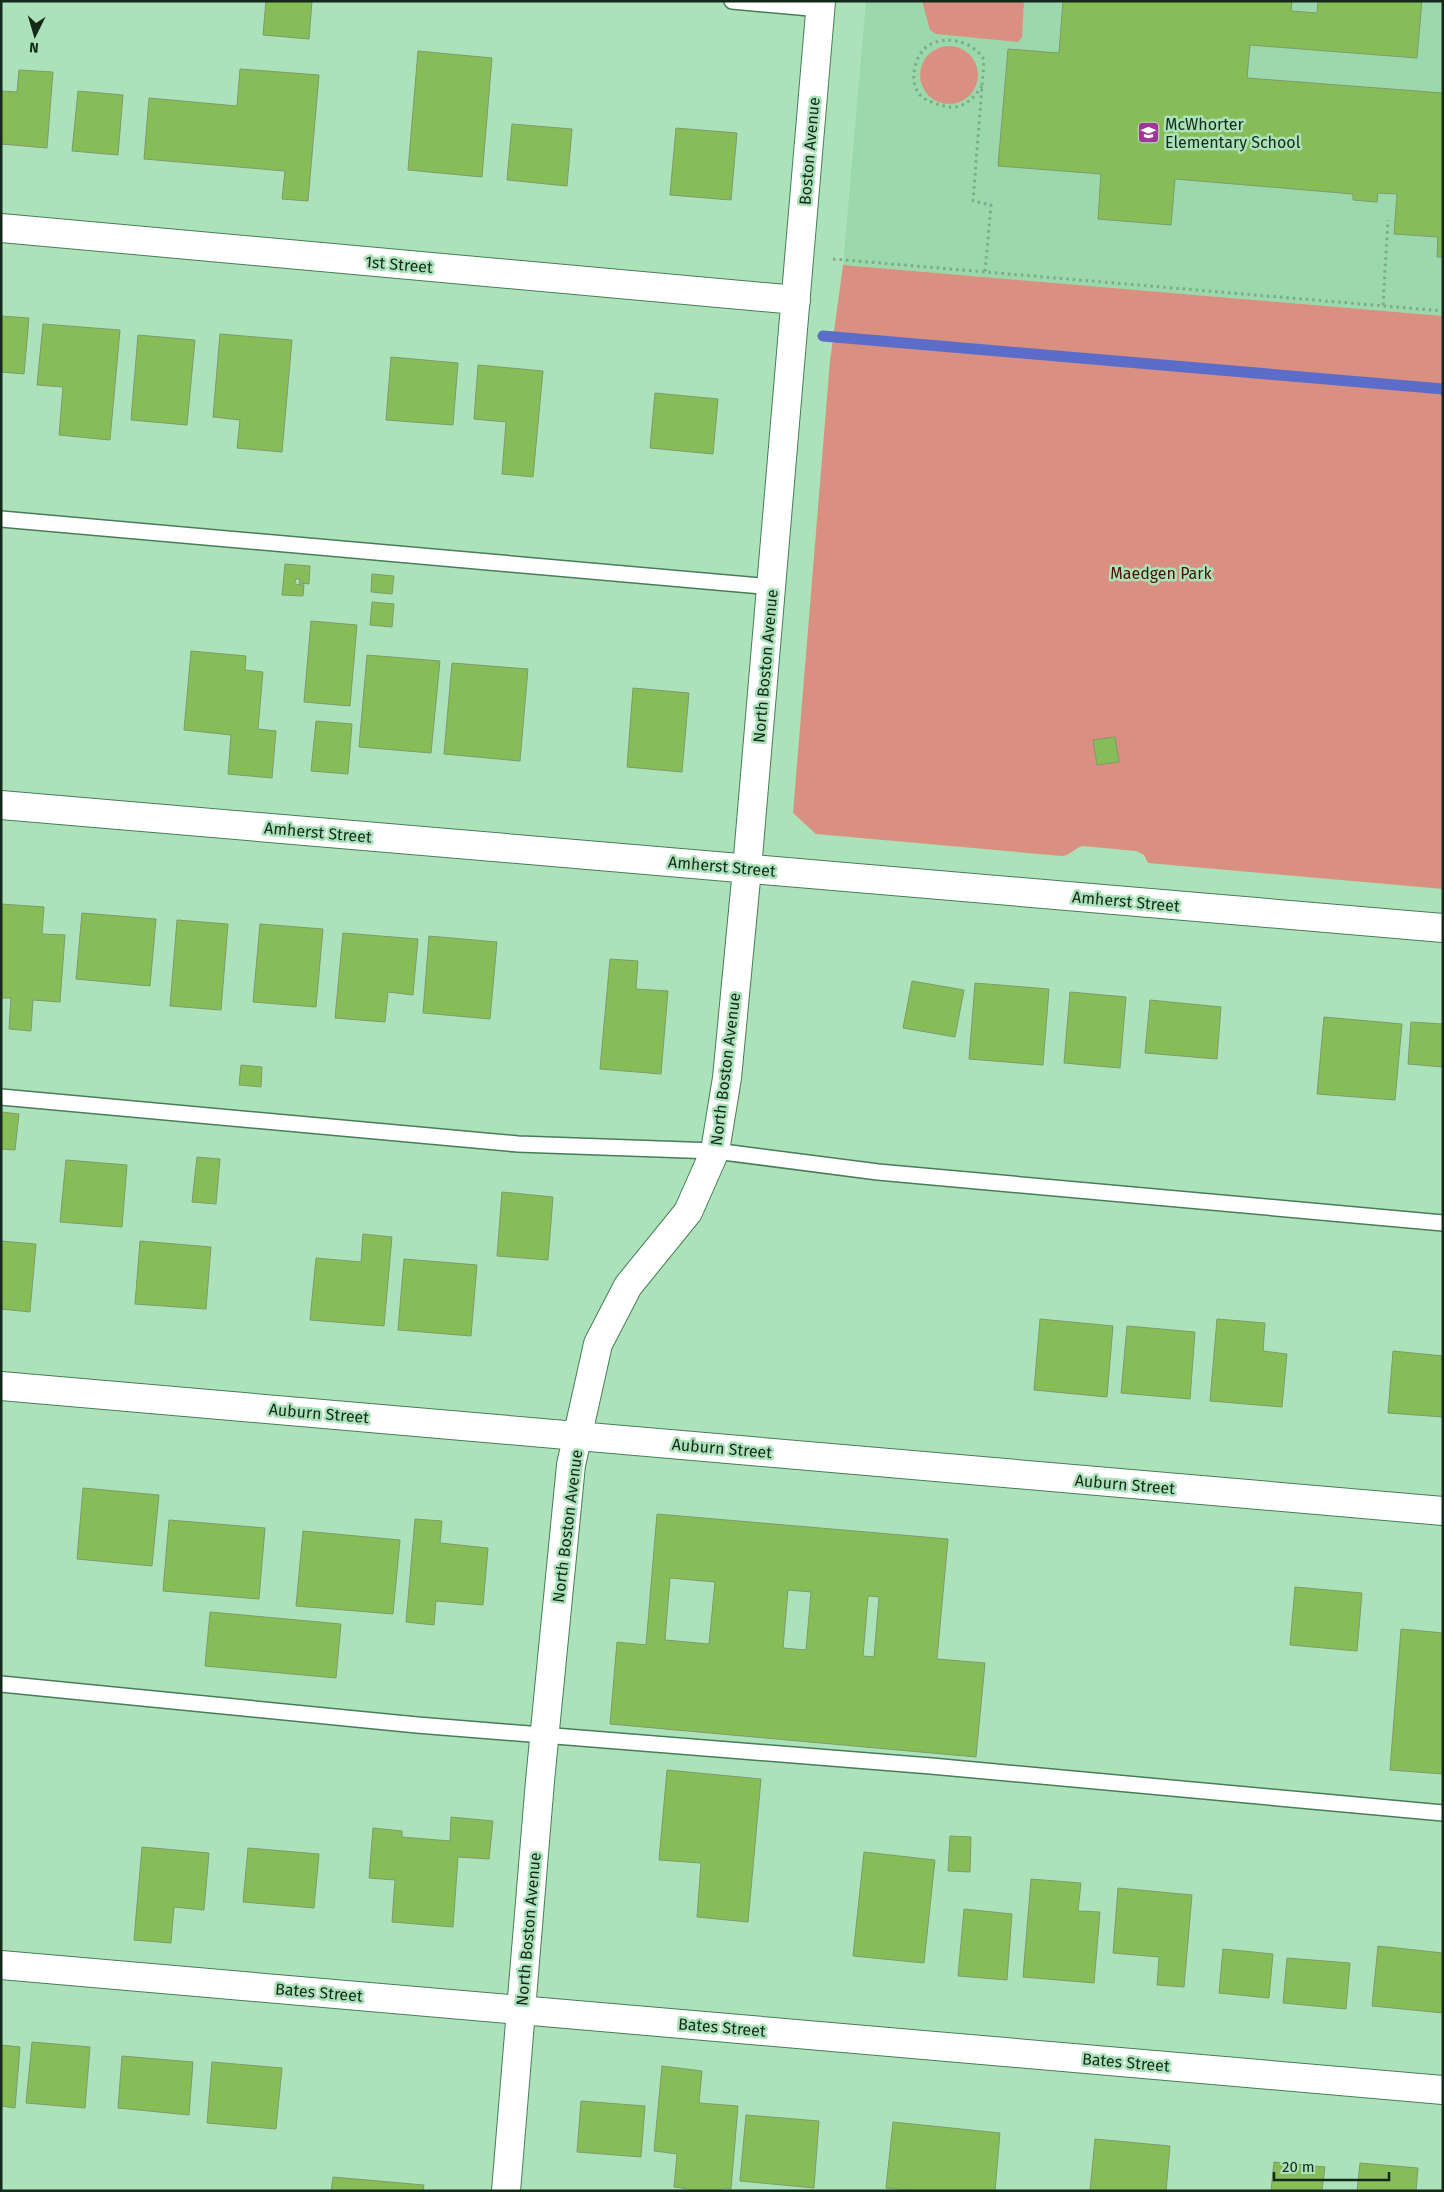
<svg xmlns="http://www.w3.org/2000/svg" width="1444" height="2192" font-family="'Fira Sans',sans-serif">
  <style>
    .built { fill: #9bd8ab }
    .green { fill: #da9081 }
    .lines { fill: none; stroke-linecap: round; stroke-linejoin: round }
    .stream { stroke: #5b6dc9; stroke-width: 11 }
    .building { fill: #87bd59; stroke: #7e9b69; fill-rule: evenodd }
    .service-casing { stroke: #497c58; stroke-width: 18 }
    .minor-casing { stroke: #497c58; stroke-width: 30 }
    .path { stroke: #7daa89; stroke-width: 3; stroke-dasharray: 2.5 4; stroke-linecap: butt }
    .service { stroke: #fff; stroke-width: 15 }
    .minor { stroke: #fff; stroke-width: 28 }
    .labels { text-anchor: middle; stroke-width: 5; stroke-linejoin: round; paint-order: stroke }
    .poi-label { font-size: 16px; fill: #13291a; stroke: #ace2ba; text-anchor: start }
    .street-label { font-size: 16px; fill: #13291a; stroke: #ace2ba }
    .park-label { font-size: 16px; fill: #530c02; stroke: #ace2ba }
  </style>
  <rect width="100%" height="100%" fill="#ace2ba"/>
  <path class="built" d="M866 1H1443V316L843 265Z"/>
  <g class="green">
    <path d="M922 1H1024L1022 37 1018 42 936 34 930 30Z"/>
    <circle cx="949" cy="75" r="29"/>
    <path d="M843 265 1443 316V889L1148 863 1144 855 1136 851 1082 846C1074 849 1070 855 1062 856L816 834 793 813 830 361Z"/>
  </g>
  <g class="lines">
    <path class="stream" d="M823 336 1443 389"/>
  </g>
  <g class="building">
    <path d="M266 1H312L309 39 263 35Z"/>
    <path d="M1063 1H1292L1291 11 1317 13 1318 1H1422L1417 58 1250 45 1247 78 1443 93V257H1437L1438 237 1394 234 1397 194 1378 193 1377 202 1353 200V194L1175 179 1171 225 1098 219 1101 174 998 166 1008 49 1059 53Z"/>
    <path d="M418 51 492 58 482 177 408 170Z"/>
    <path d="M240 69 319 75 308 201 282 199 285 171 144 159 149 98 237 106Z"/>
    <path d="M19 70 53 72 47 148 1 144V91L17 92Z"/>
    <path d="M78 91 123 95 118 155 72 151Z"/>
    <path d="M512 124 572 129 567 186 507 180Z"/>
    <path d="M676 128 737 133 731 200 670 195Z"/>
    <path d="M1 316 29 318 24 374 1 372Z"/>
    <path d="M43 324 120 330 110 440 59 435 63 387 37 385Z"/>
    <path d="M220 334 292 340 282 452 237 448 240 420 213 417Z"/>
    <path d="M138 335 195 340 187 425 131 420Z"/>
    <path d="M391 357 458 363 453 425 386 420Z"/>
    <path d="M478 365 543 371 533 477 502 474 506 422 474 419Z"/>
    <path d="M655 393 718 399 713 454 650 448Z"/>
    <path d="M285 564 310 566 309 584 299 583 300 579H296L295 582V584L304 585 303 596 282 595Z"/>
    <path d="M372 574 394 576 392 594 371 592Z"/>
    <path d="M372 602 394 604 392 627 370 625Z"/>
    <path d="M311 621 357 625 350 706 304 702Z"/>
    <path d="M191 651 246 656 245 670 263 672 258 729 276 731 272 778 228 774 231 735 184 730Z"/>
    <path d="M367 655 440 661 431 753 359 747Z"/>
    <path d="M452 663 528 669 520 761 444 754Z"/>
    <path d="M633 688 689 693 682 772 627 767Z"/>
    <path d="M316 721 352 724 348 774 311 771Z"/>
    <path d="M1115 737 1119 762 1097 765 1093 740Z"/>
    <path d="M1 904 44 907 42 934 65 935 60 1002 33 1000 31 1031 9 1029 11 998H1Z"/>
    <path d="M82 913 156 919 150 986 76 979Z"/>
    <path d="M177 920 228 924 221 1010 170 1006Z"/>
    <path d="M260 924 323 929 316 1007 253 1002Z"/>
    <path d="M343 933 418 939 413 995 388 992 385 1022 335 1018Z"/>
    <path d="M429 936 497 942 490 1019 423 1013Z"/>
    <path d="M610 959 638 961 636 989 668 991 661 1074 600 1069Z"/>
    <path d="M912 981 964 990 955 1037 903 1028Z"/>
    <path d="M975 983 1049 989 1043 1065 969 1059Z"/>
    <path d="M1070 992 1126 997 1120 1068 1064 1063Z"/>
    <path d="M1150 1000 1221 1007 1217 1059 1145 1053Z"/>
    <path d="M1324 1017 1402 1024 1395 1100 1317 1094Z"/>
    <path d="M1411 1022 1443 1024V1067L1408 1064Z"/>
    <path d="M241 1065 262 1067 261 1087 239 1085Z"/>
    <path d="M1 1112 19 1114 15 1150 1 1149Z"/>
    <path d="M197 1157 220 1159 216 1204 192 1202Z"/>
    <path d="M66 1160 127 1165 122 1227 60 1222Z"/>
    <path d="M502 1192 553 1197 548 1260 497 1256Z"/>
    <path d="M363 1234 392 1237 384 1326 310 1320 316 1258 361 1262Z"/>
    <path d="M1 1241 36 1244 30 1312 1 1309Z"/>
    <path d="M140 1241 211 1247 206 1309 135 1304Z"/>
    <path d="M404 1259 477 1265 471 1336 398 1330Z"/>
    <path d="M1040 1319 1113 1326 1107 1397 1034 1390Z"/>
    <path d="M1217 1319 1265 1323 1263 1351 1287 1354 1282 1407 1210 1401Z"/>
    <path d="M1127 1326 1195 1332 1190 1399 1121 1393Z"/>
    <path d="M1393 1351 1443 1356V1417L1388 1413Z"/>
    <path d="M83 1488 159 1495 152 1566 77 1559Z"/>
    <path d="M657 1514 948 1539 937 1659 985 1663 976 1757 610 1724 617 1642 646 1645ZM670 1578 715 1582 709 1644 665 1640ZM788 1590 811 1592 806 1650 783 1648ZM868 1596 879 1597 874 1657 863 1656Z"/>
    <path d="M415 1519 442 1521 440 1543 488 1548 483 1605 436 1601 434 1625 406 1622Z"/>
    <path d="M169 1520 265 1528 259 1599 163 1591Z"/>
    <path d="M303 1531 400 1540 393 1614 296 1606Z"/>
    <path d="M1295 1587 1362 1593 1357 1651 1290 1645Z"/>
    <path d="M210 1612 341 1624 336 1678 205 1666Z"/>
    <path d="M1401 1629 1443 1633V1774L1390 1770Z"/>
    <path d="M667 1770 761 1779 748 1922 697 1917 701 1863 659 1860Z"/>
    <path d="M451 1817 493 1821 489 1859 458 1857 453 1927 392 1922 395 1880 369 1878 373 1828 402 1831V1837L450 1841Z"/>
    <path d="M950 1836 971 1837 970 1872 948 1871Z"/>
    <path d="M142 1847 209 1853 204 1910 174 1907 171 1943 134 1940Z"/>
    <path d="M248 1848 319 1854 314 1908 243 1902Z"/>
    <path d="M864 1852 935 1860 924 1963 853 1956Z"/>
    <path d="M1031 1879 1081 1883 1078 1911 1100 1912 1094 1983 1023 1977Z"/>
    <path d="M1118 1888 1192 1895 1184 1987 1157 1985 1159 1957 1113 1953Z"/>
    <path d="M964 1909 1012 1914 1007 1980 958 1976Z"/>
    <path d="M1378 1946 1443 1953V2013L1372 2006Z"/>
    <path d="M1223 1949 1273 1954 1269 1998 1219 1993Z"/>
    <path d="M1287 1958 1350 1963 1346 2009 1283 2003Z"/>
    <path d="M32 2042 90 2047 85 2108 26 2103Z"/>
    <path d="M1 2045 20 2047 15 2108 1 2106Z"/>
    <path d="M122 2056 193 2062 189 2115 118 2108Z"/>
    <path d="M212 2062 282 2068 276 2129 207 2123Z"/>
    <path d="M662 2066 702 2071 699 2103 738 2106 731 2189 723 2188V2191H689V2189L674 2187 677 2154 654 2151Z"/>
    <path d="M581 2101 645 2106 641 2157 577 2152Z"/>
    <path d="M746 2115 819 2121 814 2188 740 2181Z"/>
    <path d="M893 2122 1000 2133 995 2191H919L886 2188Z"/>
    <path d="M1095 2139 1170 2146 1166 2191H1090Z"/>
    <path d="M1274 2162 1325 2167 1322 2191H1271Z"/>
    <path d="M1360 2163 1418 2168 1416 2191H1357Z"/>
    <path d="M333 2177 424 2185 423 2191H331Z"/>
  </g>
  <g class="lines">
    <defs>
      <g id="service">
        <path d="M732 1 821 9"/>
        <path d="M1 519 772 587"/>
        <path d="M1 1097 518 1144 715 1151 878 1172 1443 1223"/>
        <path d="M1 1684 417 1725 931 1766 1443 1813"/>
      </g>
      <g id="minor">
        <path d="M1 228 796 300"/>
        <path d="M1 805 1443 928"/>
        <path d="M1 1386 1443 1511"/>
        <path d="M1 1965 1443 2090"/>
        <path d="M506 2191 540 1781 571 1465 598 1344 628 1286 688 1212 715 1151 727 1078 747 869 821 1"/>
      </g>
    </defs>
    <use href="#service" class="service-casing"/>
    <use href="#minor" class="minor-casing"/>
    <g class="path">
      <path d="M982 86C973 99 962 111 944 106 936 104 926 101 920 95 909 83 914 60 924 49 941 33 973 40 984 60L973 201 991 205 985 272"/>
      <path d="M833 259 1443 311"/>
      <path d="M1383 305 1388 220"/>
    </g>
    <use href="#service" class="service"/>
    <use href="#minor" class="minor"/>
  </g>
  <defs>
    <symbol id="school-square" viewBox="-11 -11 22 22"><rect x="-9" y="-9" width="18" height="18" rx="4" fill="#a23696" stroke="#ace2ba"/><path d="M0-5L7-2L0 1L-7-2ZM-4 1L0 2.5L4 1V4Q0 6-4 4Z" fill="#fff"/></symbol>
  </defs>
  <g fill-rule="evenodd">
    <use href="#school-square" x="1136" y="120" width="25" height="25"/>
  </g>
  <g class="labels">
    <g class="poi-label">
      <text x="1165" y="130">McWhorter<tspan x="1165" dy="18">Elementary School</tspan></text>
    </g>
    <g class="street-label">
      <text transform="translate(809 151) rotate(-85)" y="6">Boston Avenue</text>
      <text transform="translate(399 264) rotate(5)" y="6">1st Street</text>
      <text transform="translate(765 666) rotate(-85)" y="6">North Boston Avenue</text>
      <text transform="translate(318 832) rotate(5)" y="6">Amherst Street</text>
      <text transform="translate(722 866) rotate(5)" y="6">Amherst Street</text>
      <text transform="translate(1126 901) rotate(5)" y="6">Amherst Street</text>
      <text transform="translate(725 1069) rotate(-83)" y="6">North Boston Avenue</text>
      <text transform="translate(319 1413) rotate(5)" y="6">Auburn Street</text>
      <text transform="translate(722 1448) rotate(5)" y="6">Auburn Street</text>
      <text transform="translate(1125 1484) rotate(5)" y="6">Auburn Street</text>
      <text transform="translate(567 1526) rotate(-83)" y="6">North Boston Avenue</text>
      <text transform="translate(528 1929) rotate(-85)" y="6">North Boston Avenue</text>
      <text transform="translate(319 1992) rotate(5)" y="6">Bates Street</text>
      <text transform="translate(722 2027) rotate(5)" y="6">Bates Street</text>
      <text transform="translate(1126 2062) rotate(5)" y="6">Bates Street</text>
    </g>
    <g class="park-label">
      <text x="1161" y="579">Maedgen Park</text>
    </g>
  </g>
  <rect width="1444" height="2192" fill="none" stroke="#13291a" stroke-width="5"/>
  <g transform="translate(35 35) rotate(185)" stroke="#ace2ba" stroke-width="4" paint-order="stroke">
  <path d="M0-4L9 19L0 12L-9 19Z" fill="#13291a"/>
  <text y="-8" font-size="14" font-weight="bold" text-anchor="middle" fill="#13291a">N</text>
  </g>
  <path d="M1274 2172v8h115v-8" fill="none" stroke="#13291a" stroke-width="2.5"/>
  <text x="1282" y="2172" font-size="15" fill="#13291a" stroke="#ace2ba" stroke-width="4" paint-order="stroke">20 m</text>
</svg>
